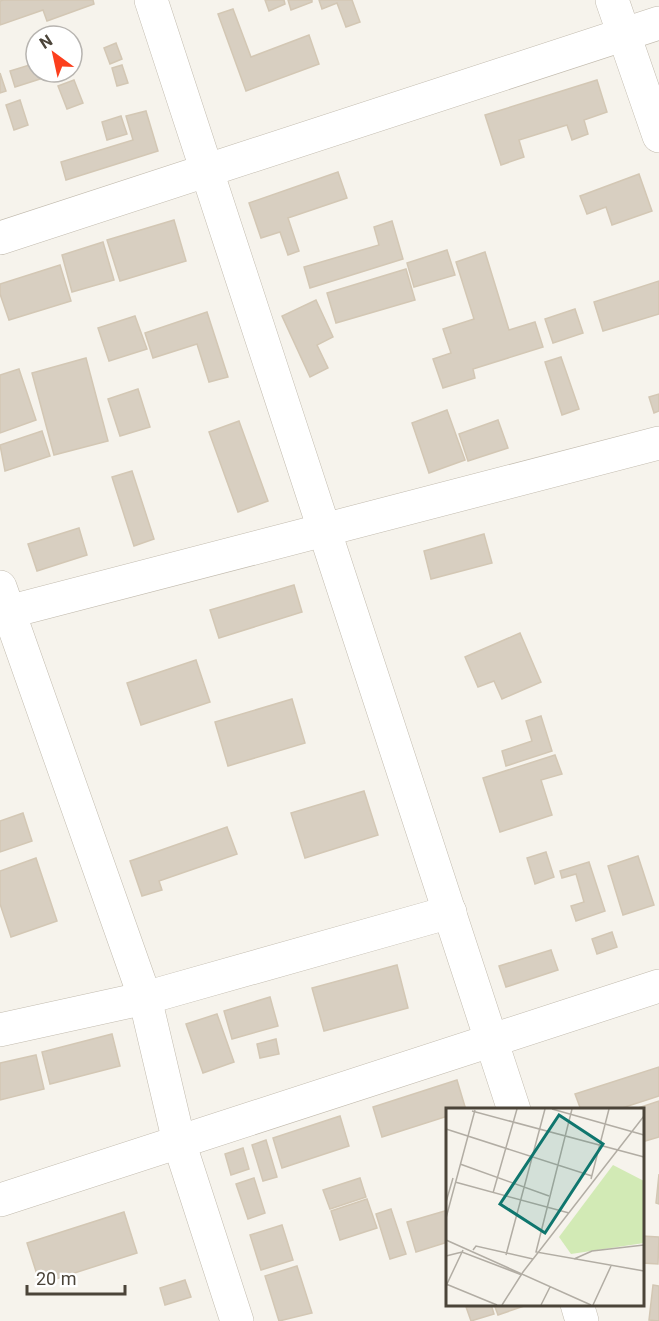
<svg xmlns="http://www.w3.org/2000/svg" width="659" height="1321" font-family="Roboto,sans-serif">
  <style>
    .building { fill: #d8cfc1; stroke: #d3c7b4; stroke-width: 1.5 }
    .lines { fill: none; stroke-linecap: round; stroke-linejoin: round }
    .minor-casing { stroke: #c2bbae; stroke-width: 34 }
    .minor { stroke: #fff; stroke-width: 33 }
    .inset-road { fill: none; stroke: #b2ada4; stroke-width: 1.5 }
    .view { fill: #0f766e; fill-opacity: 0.15; stroke: #0f766e; stroke-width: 3 }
    .inset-edge { fill: none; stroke: #4b4439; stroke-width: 3 }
  </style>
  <rect width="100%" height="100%" fill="#f6f3ec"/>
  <g class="building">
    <path d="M3 0H93L94 4 47 21 43 10 0 25V1Z"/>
    <path d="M265 0H284L285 4 269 11Z"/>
    <path d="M288 0H312V2L291 10Z"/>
    <path d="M319 0H352L360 22 346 27 337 3 322 9Z"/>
    <path d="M233 9 251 57 309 35 319 64 246 91 218 14Z"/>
    <path d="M116 43 122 59 110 64 104 48Z"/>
    <path d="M36 63V72H62L15 87 10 71Z"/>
    <path d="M122 65 128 83 117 86 112 68Z"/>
    <path d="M0 73 6 91 0 93Z"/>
    <path d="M74 80 83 103 67 109 58 86Z"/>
    <path d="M597 80 607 112 584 120 588 134 572 140 567 125 519 140 524 157 501 165 485 115Z"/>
    <path d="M20 100 28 125 14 130 6 105Z"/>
    <path d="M146 111 158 151 66 180 61 162 133 140 126 116Z"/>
    <path d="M121 116 127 134 107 140 102 122Z"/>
    <path d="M338 172 347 198 288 218 299 251 288 255 280 232 261 238 249 203Z"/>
    <path d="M639 174 652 211 612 225 606 207 587 214 580 196Z"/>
    <path d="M174 220 186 261 120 281 107 240Z"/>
    <path d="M392 221 403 259 310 288 304 267 379 245 374 227Z"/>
    <path d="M103 242 114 280 72 292 62 255Z"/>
    <path d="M447 250 455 275 414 287 407 263Z"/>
    <path d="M485 252 509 330 535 322 543 347 473 369 475 378 443 388 433 359 451 353 443 329 474 319 456 262Z"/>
    <path d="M60 265 71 301 9 320 0 294V284Z"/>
    <path d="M406 269 415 300 336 323 327 293Z"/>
    <path d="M659 281V314L603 331 594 302Z"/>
    <path d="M316 300 333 337 317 345 328 368 310 377 282 316Z"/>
    <path d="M575 309 583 333 553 343 545 319Z"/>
    <path d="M207 312 228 377 209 382 197 344 153 358 145 333Z"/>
    <path d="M135 316 147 349 109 361 98 328Z"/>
    <path d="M561 357 579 409 562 415 545 362Z"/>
    <path d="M86 358 108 441 54 455 32 373Z"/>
    <path d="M19 369 36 420 0 433V375Z"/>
    <path d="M138 389 150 427 120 436 108 399Z"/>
    <path d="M659 394V411L654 413 649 397Z"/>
    <path d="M447 410 465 460 429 473 412 423Z"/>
    <path d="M498 420 508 448 468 461 459 434Z"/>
    <path d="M239 421 268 501 238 512 209 432Z"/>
    <path d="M42 431 50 456 5 471 0 445Z"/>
    <path d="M132 471 154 539 134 546 112 477Z"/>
    <path d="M79 528 87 555 37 571 28 544Z"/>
    <path d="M484 534 492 563 431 579 424 551Z"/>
    <path d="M294 585 302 612 219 638 210 610Z"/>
    <path d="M520 633 541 682 502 699 494 681 478 687 465 657Z"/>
    <path d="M196 660 210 702 141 725 127 683Z"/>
    <path d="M292 699 305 743 228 766 215 722Z"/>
    <path d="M541 716 552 751 506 766 502 751 532 741 526 721Z"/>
    <path d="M555 755 562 774 541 780 552 815 500 832 483 778Z"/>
    <path d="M364 791 378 835 305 858 291 813Z"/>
    <path d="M23 813 32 841 0 852V821Z"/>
    <path d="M227 827 237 854 159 881 162 890 142 896 130 861Z"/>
    <path d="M546 852 554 877 535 884 527 858Z"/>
    <path d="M638 856 654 905 623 915 608 866Z"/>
    <path d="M36 858 57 921 11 937 0 904V871Z"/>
    <path d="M589 862 605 911 576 921 571 906 584 902 576 874 562 878 560 871Z"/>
    <path d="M612 932 617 947 597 954 592 939Z"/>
    <path d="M551 950 558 970 506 987 499 966Z"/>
    <path d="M397 965 408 1008 324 1031 312 988Z"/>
    <path d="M270 997 278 1026 232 1039 224 1011Z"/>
    <path d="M217 1014 234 1062 203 1073 186 1024Z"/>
    <path d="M112 1034 120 1066 50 1084 42 1052Z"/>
    <path d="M276 1039 279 1054 260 1058 257 1044Z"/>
    <path d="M36 1055 44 1089 0 1100V1063Z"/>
    <path d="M659 1067V1096L616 1110H581L575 1094Z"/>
    <path d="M457 1080 466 1110H448V1116L382 1137 373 1107Z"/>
    <path d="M659 1101V1137L642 1142V1110H632Z"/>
    <path d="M340 1116 349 1146 282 1168 273 1138Z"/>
    <path d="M266 1140 277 1177 263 1181 252 1145Z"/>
    <path d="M243 1148 249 1169 231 1175 225 1154Z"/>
    <path d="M659 1174V1204L656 1203Z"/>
    <path d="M254 1178 265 1213 248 1219 236 1184Z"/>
    <path d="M360 1178 366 1197 330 1209 323 1190Z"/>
    <path d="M367 1199 377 1228 340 1240 331 1211Z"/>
    <path d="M391 1209 406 1254 390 1259 376 1214Z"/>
    <path d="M448 1210V1242L416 1252 407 1222Z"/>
    <path d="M124 1212 137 1253 40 1284 27 1243Z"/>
    <path d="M282 1225 293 1260 261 1270 250 1235Z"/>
    <path d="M642 1236 659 1237 658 1264 642 1263Z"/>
    <path d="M297 1266 312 1313 279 1321 265 1276Z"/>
    <path d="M185 1280 191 1297 165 1305 160 1288Z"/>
    <path d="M653 1285 659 1286V1321L649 1320Z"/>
    <path d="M465 1304H491L494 1314 471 1321Z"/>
    <path d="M494 1304H530L498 1315Z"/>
  </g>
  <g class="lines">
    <defs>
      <g id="minor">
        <path d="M151 0 514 1110"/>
        <path d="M612 0 659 136"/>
        <path d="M0 238 659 23"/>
        <path d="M0 587 145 998 179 1142 237 1321"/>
        <path d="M0 614 659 443"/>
        <path d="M0 1030 145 998 450 912"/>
        <path d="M0 1200 659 986"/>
        <path d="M577 1304 582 1321"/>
      </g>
    </defs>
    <use href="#minor" class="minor-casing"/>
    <use href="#minor" class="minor"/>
  </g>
  <g transform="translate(446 1108)">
    <rect width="198" height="198" fill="#f6f3ec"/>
    <path d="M167 57 198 73V135L125 146 113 129Z" fill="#d2eab5"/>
    <path class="inset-road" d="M106 1 198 27M126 1 90 144 198 163M26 3 198 49M0 21 146 68M14 56 103 88M145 71 163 1M9 74 123 105M47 85 71 1M0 94 7 70M0 110 29 2M0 132 145 197M27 142 30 138 87 151M60 147 99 1M0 148 16 144 76 167M128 151 146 143 198 137M0 176 51 197M0 178 17 142M56 197 77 164 198 8M95 197 104 179M147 197 165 158"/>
    <path class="view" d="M113 7 157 36 99 125 54 96Z"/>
    <rect width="198" height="198" class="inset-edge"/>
  </g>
  <g transform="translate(54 54) rotate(327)"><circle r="28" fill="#ffffff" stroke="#b7b4b0" stroke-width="1.5"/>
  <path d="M0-4.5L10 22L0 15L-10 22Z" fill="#fc3f1d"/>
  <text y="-9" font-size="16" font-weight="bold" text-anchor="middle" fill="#4b4439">N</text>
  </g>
  <path d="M27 1285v9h98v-9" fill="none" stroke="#4b4439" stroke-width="3"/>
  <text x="36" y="1285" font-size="18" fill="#4b4439" stroke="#ffffff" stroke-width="4.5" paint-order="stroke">20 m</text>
</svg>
